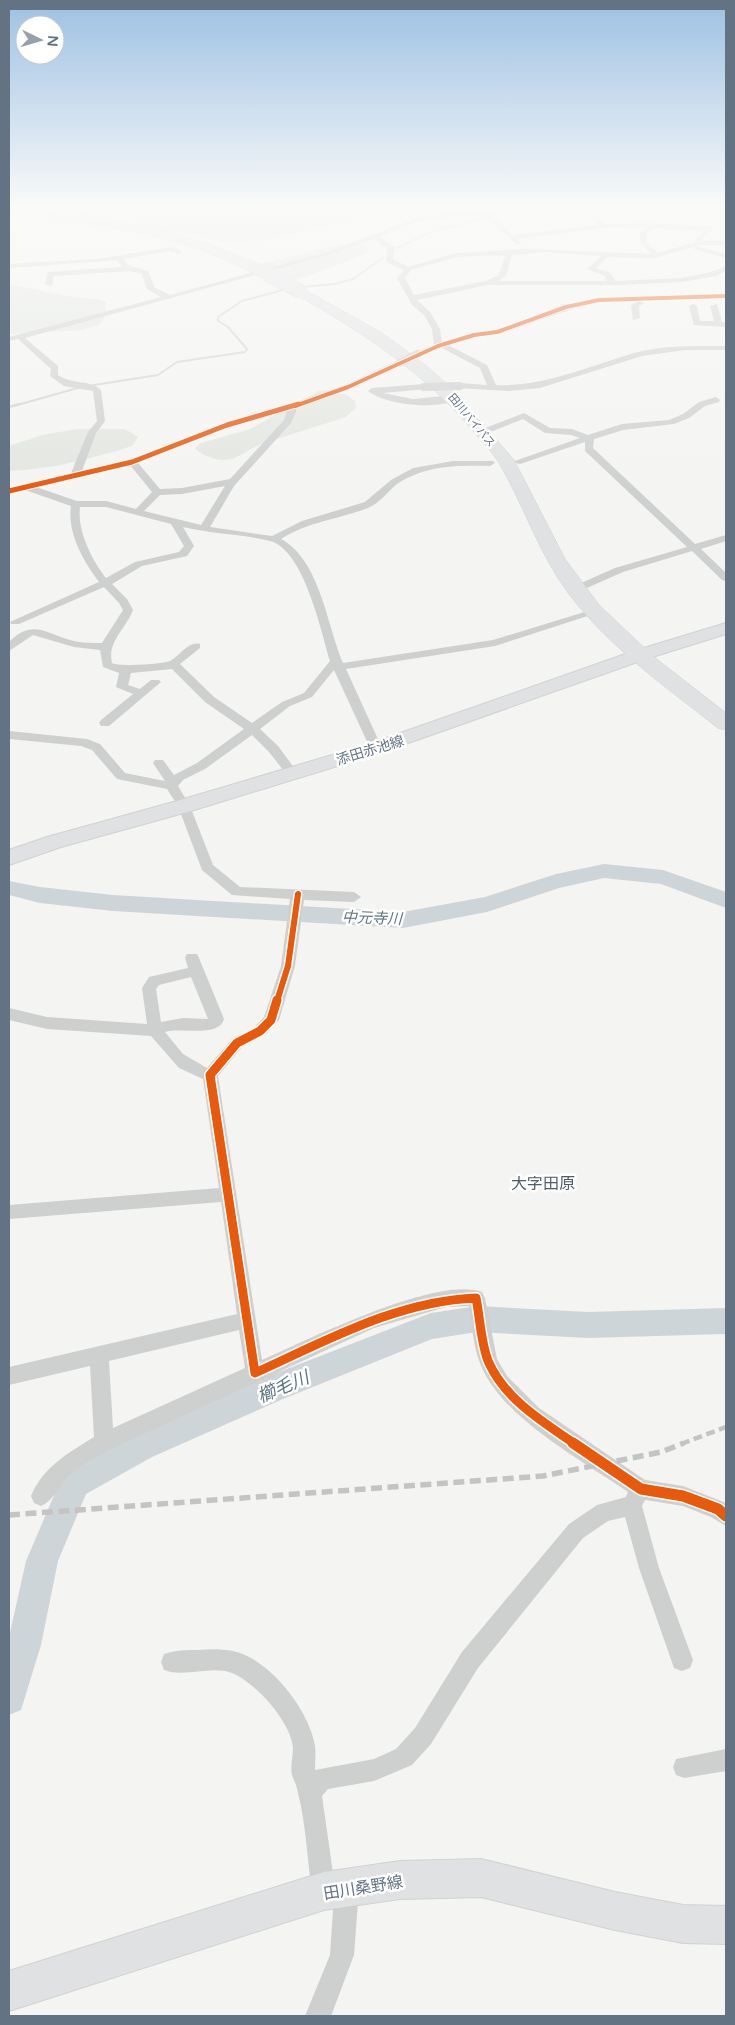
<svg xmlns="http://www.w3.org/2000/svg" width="735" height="2025" font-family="'Varela Round','Noto Sans JP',sans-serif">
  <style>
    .green { fill: #e3e7e0 }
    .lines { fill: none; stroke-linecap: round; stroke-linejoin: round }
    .stream-far1 { stroke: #ced5d8; stroke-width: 2 }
    .stream { stroke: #ced5d8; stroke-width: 2.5 }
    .river { fill: #ced5d8; fill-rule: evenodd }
    .primary-casing { stroke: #d1d2d1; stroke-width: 2 }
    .highway-casing { stroke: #cfd0d1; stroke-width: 1 }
    .street { fill: #cecfcf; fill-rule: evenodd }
    .primary { fill: #e0e1e2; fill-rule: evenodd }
    .highway { fill: #e0e1e2; fill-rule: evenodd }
    .rail-far1 { stroke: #c4c4c5; stroke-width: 4.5; stroke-dasharray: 9 4.5; stroke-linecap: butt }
    .rail { stroke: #c4c4c5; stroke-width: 5.5; stroke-dasharray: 11 5.5; stroke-linecap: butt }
    .highway-bridge-casing { stroke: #cfd0d1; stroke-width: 15; stroke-linecap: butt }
    .street-bridge { stroke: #cecfcf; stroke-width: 8 }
    .highway-bridge { stroke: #e0e1e2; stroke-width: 14 }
    .cycleway-far4-casing { stroke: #fff; stroke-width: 5.5 }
    .cycleway-far3-casing { stroke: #fff; stroke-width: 7 }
    .cycleway-far2-casing { stroke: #fff; stroke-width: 9 }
    .cycleway-far1-casing { stroke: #fff; stroke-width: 12 }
    .cycleway-casing { stroke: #fff; stroke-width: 14 }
    .cycleway-far4 { stroke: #e8590c; stroke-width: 4 }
    .cycleway-far3 { stroke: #e8590c; stroke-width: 5 }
    .cycleway-far2 { stroke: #e8590c; stroke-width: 6 }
    .cycleway-far1 { stroke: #e8590c; stroke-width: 9 }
    .cycleway { stroke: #e8590c; stroke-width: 11 }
    .labels { text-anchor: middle; stroke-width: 5; stroke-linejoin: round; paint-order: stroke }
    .far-street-label { font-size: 11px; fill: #637384; stroke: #fff }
    .street-label { font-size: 14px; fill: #637384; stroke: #fff }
    .water-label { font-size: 15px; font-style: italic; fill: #5e7681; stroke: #fff }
    .quarter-label { font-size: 16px; fill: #515d68; stroke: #fff }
    .near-street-label { font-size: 16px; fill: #637384; stroke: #fff }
    .near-water-label { font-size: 18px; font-style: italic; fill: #5e7681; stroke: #fff }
  </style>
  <rect width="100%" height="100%" fill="#f4f4f2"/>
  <g class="green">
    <path d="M139 209H403L404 210 400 216 335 224 273 239 230 243 218 242 198 235 141 229 135 224Z"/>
    <path d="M358 244 367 247 370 251C366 255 296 281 289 281 277 281 252 278 245 268L332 246Z"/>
    <path d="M9 284 66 296 102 300 106 303 104 318 99 325 81 330 9 334Z"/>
    <path d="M328 390 347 395 355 401 356 407 346 417 261 444C242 452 234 465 213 458 206 456 200 454 195 448L201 443 250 429 319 391Z"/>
    <path d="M77 429H125L138 437 132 446C91 459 52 469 9 471V446L42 435Z"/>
  </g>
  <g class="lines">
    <g class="stream-far1">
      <path d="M541 210 552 209"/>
      <path d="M492 216 504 213"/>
      <path d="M397 248 430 232 484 218"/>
      <path d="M301 287 335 284 353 279 383 258"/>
      <path d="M88 386 158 375 177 362 245 352 247 349 228 327 218 321V317L242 301 287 289"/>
      <path d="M14 406 81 387"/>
    </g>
    <path class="stream" d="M9 407 19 404"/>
    <g class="river">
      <path d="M604 864 663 870 726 892V908L661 884 604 878 559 888 487 912 403 928 113 911 40 903 9 895V881L40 887 113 895 403 912 485 897 556 874Z"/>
      <path d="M477 1306 588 1312 726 1308V1334L588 1338 477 1332 432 1339 283 1399 152 1457 86 1494 58 1561 41 1645 21 1710 9 1715V1637L26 1561 64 1472 130 1435 261 1379 431 1313Z"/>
    </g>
    <defs>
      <g id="primary">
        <path d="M726 623V634L646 659 383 752 191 811 61 847 9 865V850L47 837 177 801 369 744 634 651Z"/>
        <path d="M481 1859 615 1892 683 1905 726 1906V1944L683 1943 615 1930 481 1897 400 1899 324 1910 9 2011V1971L324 1872 400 1861Z"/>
      </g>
      <g id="highway">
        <path d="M9 209C89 216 169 225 244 258 253 262 268 266 274 274L267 278 262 277C239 266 216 255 191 247 132 227 70 222 9 217Z"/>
        <path d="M300 287 382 333 428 367 449 386 514 460 565 559 599 605 654 657 726 713V730L718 728C666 687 610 648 569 594 538 553 524 504 498 461 491 450 481 441 474 432 424 372 362 332 295 294L293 291 295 288Z"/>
      </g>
    </defs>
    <use href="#primary" class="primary-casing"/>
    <use href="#highway" class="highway-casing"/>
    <g class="street">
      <path d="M89 209H96L80 220H76V218Z"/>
      <path d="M525 209H552L490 215 513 235 598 225 586 209H592L605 224 649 223 710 227 713 229 701 241H726V245H699L655 258 608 257 596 268 611 273 615 281 682 278 711 272 726 266V271L716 276 682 282 621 285H488L417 300 430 312 440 329 442 343 474 333 496 330 563 305 584 301 615 297 726 294V298L615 301 584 305 500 334 475 337 450 346 487 365 496 385C545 387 591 365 638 352 666 345 697 346 726 346V350H685L642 356 540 388 509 391 457 388V384L460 383 487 385 480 368 442 348 414 356V352L434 346 432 329 424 315 412 305 397 278 404 270 386 262 387 249 374 239 335 253 25 338 58 366V375C73 385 89 379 101 390L105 421 96 433 82 471 129 460 224 423 288 405 345 385 397 361H403V365L351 389 296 408V412L291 423 234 486 210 527 272 536 302 521 365 502 391 480 413 468 453 461H493L495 463 490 466C458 465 425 465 397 484 387 492 380 503 368 508 339 519 307 522 281 539 320 560 327 625 343 663L493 640 591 610H599L600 612 495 646 346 669 382 748 376 752 370 748 334 670 312 697 290 706 260 729 278 746 298 773 296 776H288L269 752 252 735 205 769 183 780 178 786 190 806 213 865 240 887 354 892 361 897 354 902 304 900 295 966 279 1020 265 1035 242 1047 218 1076 262 1360C307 1340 437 1275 482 1292L485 1298 497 1359 507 1376 539 1408 645 1480 683 1486 726 1503V1526L711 1517 683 1506 645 1500 642 1506 659 1568 693 1660 690 1668 682 1671 674 1668 639 1568 625 1517 608 1521 583 1538 478 1668 431 1744 412 1765 374 1781 328 1789 322 1796 335 1887 338 1879 347 1876 356 1879 359 1888 354 1955 331 2016H305L330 1955 334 1895 333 1900 324 1903 315 1900 312 1891C307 1859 306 1824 298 1793 297 1786 294 1781 292 1775 290 1766 293 1757 293 1748 291 1722 256 1683 232 1673 211 1665 185 1678 164 1670L161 1662 164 1654C175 1650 187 1650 198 1650 210 1649 222 1649 233 1651 269 1658 310 1711 315 1746 316 1754 315 1762 315 1770L374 1759 396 1749 415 1728 462 1652 569 1524 597 1505 626 1497 628 1492C582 1460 500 1417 480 1363 473 1346 472 1325 469 1306L446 1307 374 1328 111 1449C99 1456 84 1463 73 1472 61 1481 55 1500 41 1506L34 1503 31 1496C43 1467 68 1453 94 1437L90 1366 9 1385V1367L237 1314 221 1202 9 1219V1205L219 1188 203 1079 179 1068 151 1036 47 1029 9 1020V1008L47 1017 147 1024 142 988 149 977 188 968 185 958 187 954H197L199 958 224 1019C219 1038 182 1027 165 1032L183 1054 207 1068 232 1039 255 1027 264 1017 281 966 290 899 232 895 202 870 178 806 167 789 117 779 92 750 81 746 9 739V731L87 739 100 744 125 773 165 781 153 763 155 760H163L174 775 197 763 244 729 205 702 172 669 131 673 128 685 140 689 151 680H159L161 682 109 726H101L99 723 101 720 133 694 116 687 119 673 103 667 100 650 74 647 33 635 9 651V642C32 619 45 633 70 640 80 643 91 643 102 643L123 610 119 603 104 587 19 624H11L10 622 99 582C83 561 67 532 71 506L25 490 9 494V488L71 473 88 432 97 421 93 391 64 386 50 376 51 369 18 339 9 341V337L161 297 147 289 142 274 130 271 54 276 52 286 45 284 48 272 122 267 117 260 9 268V264L96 259 173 247 183 252 179 254 172 251 124 259 129 266 148 271 155 288 170 295 331 251 424 215ZM483 215 518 245 521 243 517 239 603 228 648 227 640 232V242L651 254 527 249 457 253 408 267 393 259 395 248 380 236 425 219ZM657 228 704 231 696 238 695 242 658 253 646 242V233ZM546 252 601 256 587 269 605 276 607 281H498L506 276 512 255ZM505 255 499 275 486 281 414 295 405 278 411 270 457 257ZM287 411 284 420 230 479 182 488 160 489 138 463 230 427ZM130 465 152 492 136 509 106 501H77L36 487ZM225 486 201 525 144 511 160 495 182 494ZM80 507H106L171 524 184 546 179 552 135 562 106 578C92 560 77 531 80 507ZM183 527C212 534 242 534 270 541 304 550 321 631 330 661L304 693 282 702 252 723 214 697 180 664 200 648V644C188 641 180 656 170 661 163 664 120 667 112 663 107 641 126 629 133 610L127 599 112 584 142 566 187 556 194 546ZM191 977 208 1019 183 1018 161 1022 156 989 159 985ZM239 1330 245 1368 113 1428 109 1361Z"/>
      <path d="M696 246 726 254V258L694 249Z"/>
      <path d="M640 301 644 303 639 306 640 318 633 320 631 305Z"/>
      <path d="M693 304 697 306 700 321H714L710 306 717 304 722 322 726 323V327L694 325 689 306Z"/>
      <path d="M424 384 427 385V389L383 393 413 399 455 395 459 398C442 411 384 405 368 391L372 388Z"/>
      <path d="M716 397 720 400 719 402 705 406 689 418 674 424 623 430 594 439 593 448 695 544 726 535V541L701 549 726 573V581L722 580 692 551 623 572 580 591H572V587L615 568 687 547 585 451V442L520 464 512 462 580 438 571 435 545 433 523 419 483 435 480 434V430L524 413 550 428 572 429 588 435 622 424 669 420 683 414 699 402Z"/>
      <path d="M726 1749V1771L684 1778 676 1775 673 1767 676 1759Z"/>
    </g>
    <use href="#primary" class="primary"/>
    <use href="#highway" class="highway"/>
    <path class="rail-far1" d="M681 1444 726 1427"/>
    <path class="rail" d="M9 1515 543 1476 661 1452 684 1443"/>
    <defs>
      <path id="highway-bridge" d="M267 274 300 291"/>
    </defs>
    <use href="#highway-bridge" class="highway-bridge-casing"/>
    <g class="street-bridge">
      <path d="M400 363 417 354"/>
      <path d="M424 387 460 386"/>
    </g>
    <use href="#highway-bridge" class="highway-bridge"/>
    <defs>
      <path id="cycleway-far4" d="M295 406 348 387 438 346 474 335 497 332 566 307 599 300 726 296"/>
      <path id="cycleway-far3" d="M9 491 132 462 227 425 299 404"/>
      <path id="cycleway-far2" d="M277 1001 288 966 298 894"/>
      <path id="cycleway-far1" d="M277 1000 271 1020 260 1031 237 1043 210 1075 255 1373C326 1341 397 1301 476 1298 480 1317 481 1346 489 1363 506 1400 543 1422 575 1444"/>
      <path id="cycleway" d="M573 1443 641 1489 683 1496 718 1509 726 1516"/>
    </defs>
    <use href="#cycleway-far4" class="cycleway-far4-casing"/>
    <use href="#cycleway-far3" class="cycleway-far3-casing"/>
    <use href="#cycleway-far2" class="cycleway-far2-casing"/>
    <use href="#cycleway-far1" class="cycleway-far1-casing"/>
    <use href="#cycleway" class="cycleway-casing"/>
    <use href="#cycleway-far4" class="cycleway-far4"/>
    <use href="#cycleway-far3" class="cycleway-far3"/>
    <use href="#cycleway-far2" class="cycleway-far2"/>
    <use href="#cycleway-far1" class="cycleway-far1"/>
    <use href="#cycleway" class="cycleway"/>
  </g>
  <linearGradient id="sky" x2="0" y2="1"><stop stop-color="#9dc1e2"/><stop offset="0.42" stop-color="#fafaf9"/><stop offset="1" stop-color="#fafaf9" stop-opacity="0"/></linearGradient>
  <rect width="735" height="492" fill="url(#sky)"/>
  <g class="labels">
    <g class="far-street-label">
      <text transform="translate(472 420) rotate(50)" y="4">田川バイパス</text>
    </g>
    <g class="street-label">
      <text transform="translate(370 750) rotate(-17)" y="5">添田赤池線</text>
    </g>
    <g class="water-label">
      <text transform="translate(372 918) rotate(2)" y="5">中元寺川</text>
    </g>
    <g class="quarter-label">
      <text x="543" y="1189">大字田原</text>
    </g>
    <g class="near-street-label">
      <text transform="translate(363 1887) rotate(-9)" y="6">田川桑野線</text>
    </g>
    <g class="near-water-label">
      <text transform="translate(283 1387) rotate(-23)" y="6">櫛毛川</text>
    </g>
  </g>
  <rect width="735" height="2025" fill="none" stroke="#637384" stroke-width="20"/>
  <g transform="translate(40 40) rotate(95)"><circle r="24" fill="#ffffff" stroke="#c1c7ce"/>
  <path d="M0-4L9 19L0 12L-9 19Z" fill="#96a0aa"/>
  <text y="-8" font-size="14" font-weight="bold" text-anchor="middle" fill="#637384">N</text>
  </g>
</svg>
